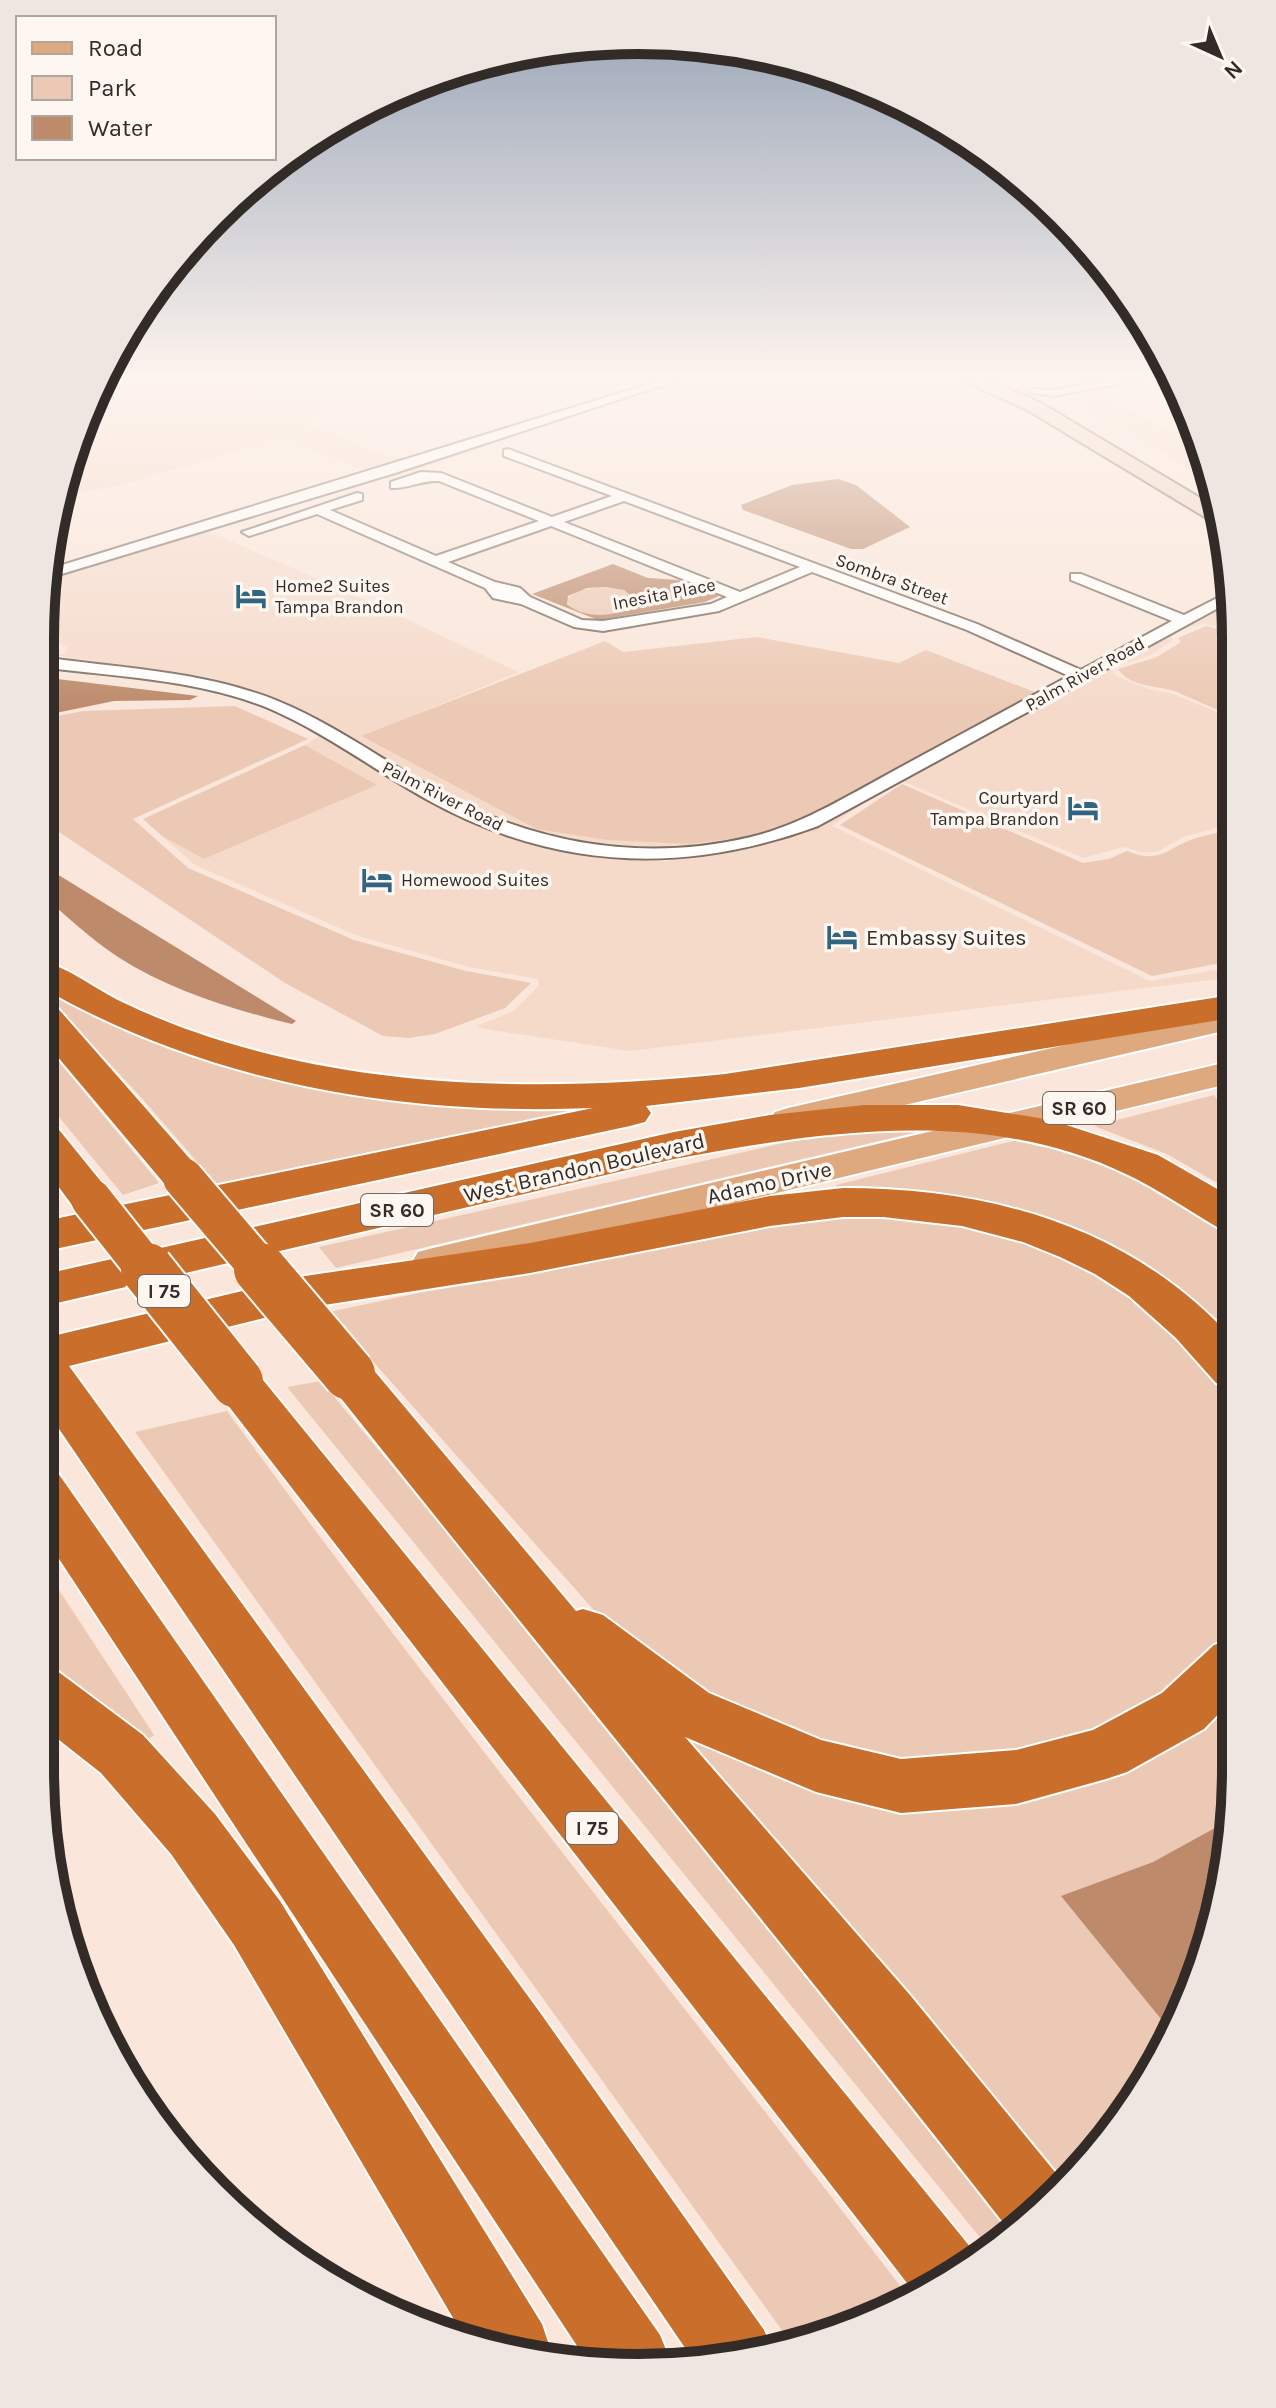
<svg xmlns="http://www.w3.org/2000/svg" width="1276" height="2408" font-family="Karla,sans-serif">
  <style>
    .built { fill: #f5daca }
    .green { fill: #ecc9b4 }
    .water { fill: #bd8a6b; fill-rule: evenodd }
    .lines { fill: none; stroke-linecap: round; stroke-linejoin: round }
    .street-casing { stroke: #7f6e63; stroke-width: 4 }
    .secondary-casing { stroke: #7f6e63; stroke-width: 4 }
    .primary-casing { stroke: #fff; stroke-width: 4 }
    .highway-casing { stroke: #fff; stroke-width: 4 }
    .street { fill: #fff; fill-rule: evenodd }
    .secondary { fill: #efd4bf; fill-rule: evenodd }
    .primary { fill: #dfa980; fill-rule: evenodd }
    .highway { fill: #ca6f2b; fill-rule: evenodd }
    .highway-bridge-far1-casing { stroke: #fff; stroke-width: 44; stroke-linecap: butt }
    .highway-bridge-casing { stroke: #fff; stroke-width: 56; stroke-linecap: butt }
    .highway-bridge-far1 { stroke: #ca6f2b; stroke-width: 40 }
    .highway-bridge { stroke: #ca6f2b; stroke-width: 52 }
    .labels { text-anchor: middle; stroke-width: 7; stroke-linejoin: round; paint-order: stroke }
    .far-street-label { font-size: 18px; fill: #332b27; stroke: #fef6f1 }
    .far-poi-label { font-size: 18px; fill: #332b27; stroke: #fef6f1; text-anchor: start }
    .shield { fill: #fef6f1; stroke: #706864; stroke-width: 2 }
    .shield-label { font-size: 20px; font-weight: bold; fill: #332b27 }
    .poi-label { font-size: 22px; fill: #332b27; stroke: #fef6f1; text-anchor: start }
    .street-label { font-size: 22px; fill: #332b27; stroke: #fef6f1 }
    .rim { fill: none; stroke: #332b27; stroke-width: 10 }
  </style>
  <rect width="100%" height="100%" fill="#fae6da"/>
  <g class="built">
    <path d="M101 376H353L367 381 301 422 413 465 498 444 386 479 284 438 112 487 77 493 59 492Z"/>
    <path d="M1098 392 1161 427 1194 422 1210 480 1066 397Z"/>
    <path d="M204 529 383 608 518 672 362 737 536 829 689 844 748 837 661 851 593 847 539 836 487 817 308 717 210 677 53 655 64 654 68 648 41 633 45 578Z"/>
    <path d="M1231 601V629L1204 624 1183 629 1171 636 1173 640 1151 655 1111 668 1116 676 1149 689 1171 693 1231 718 1232 808 1223 826 1183 837 1157 852H1141L1123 847 1083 858 902 781Z"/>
    <path d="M319 736 475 824 530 844 592 856 667 861 750 849 818 826 867 800 832 826 1150 981 1215 970 1226 978 630 1051 485 1029 477 1026 514 1011 539 985 538 979 469 967 358 936 195 865 162 836 204 859 376 785 305 745Z"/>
  </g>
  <g class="green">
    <path d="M606 587 624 590 636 600C624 620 577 621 566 600L579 590Z"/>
    <path d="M1206 626 1231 632V715C1213 708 1195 700 1177 692 1159 685 1130 688 1118 669L1157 657 1181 642 1178 638Z"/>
    <path d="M757 637 899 663 926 650 1037 693 805 819 748 837 689 844 607 840 536 829 361 736 605 641 623 652Z"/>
    <path d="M235 706 308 739 133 819 188 868 354 940 466 971 531 983 505 1008 435 1034 409 1038 383 1036 285 983 41 820V719L84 711Z"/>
    <path d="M305 745 377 785 204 859 162 836 143 819Z"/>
    <path d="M902 784 1083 863 1109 859 1127 851C1157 863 1163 852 1188 841 1202 835 1219 834 1232 827V961L1152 976 840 825Z"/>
    <path d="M50 990 114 1025 195 1055 603 1108 221 1189 138 1094 43 992Z"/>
    <path d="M41 1040 159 1183 123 1195 41 1095Z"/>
    <path d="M1214 1095 1233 1124V1192L1167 1154 1094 1126Z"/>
    <path d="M888 1130 922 1131 336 1268 319 1247 797 1140Z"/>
    <path d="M1017 1140C1078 1141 1188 1199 1233 1240V1352L1200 1318 1112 1257 837 1198 836 1185Z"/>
    <path d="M861 1208 991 1225 1098 1267 1233 1386 1234 1644 1218 1664 1075 1749 876 1762 730 1710 654 1661 593 1609 329 1312 744 1224Z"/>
    <path d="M321 1381 876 2046 1015 2226 987 2246 287 1387Z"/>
    <path d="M227 1411C447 1713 683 2003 911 2300L902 2307 794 2347 135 1432Z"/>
    <path d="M40 1561 154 1735 142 1744 89 1697 40 1665Z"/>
    <path d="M1234 1690 1233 1818 1153 1862 1062 1896 1174 2035 1061 2193 653 1701 919 1799 1221 1703Z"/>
  </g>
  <g class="water">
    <path d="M838 479 856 485 910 527 863 549H851L743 510 741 505 792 485Z"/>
    <path d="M613 564 648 578 679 580 719 596 705 602 598 620 532 594ZM606 587 624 590 636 600 635 604C617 618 584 619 567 604L568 596 587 588Z"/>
    <path d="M41 677 198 696 190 700 114 701 41 716Z"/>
    <path d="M41 863 52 871 296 1021 292 1024C234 1010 169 990 118 957 91 939 66 916 41 894Z"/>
    <path d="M1233 1818 1215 1925 1174 2035 1061 1896 1153 1862Z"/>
  </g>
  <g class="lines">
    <defs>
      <g id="street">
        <path d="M675 376H691L395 473 45 579 46 570Z"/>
        <path d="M1136 376H1160L1053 396 1028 392 1034 389 1053 390Z"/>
        <path d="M508 449 977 624 1081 670 1172 621 1071 580V574H1081L1184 615 1231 591V601L818 826C683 876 553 870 426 799 373 769 324 732 268 708 197 679 117 677 41 667V657C121 668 203 671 278 701 334 724 384 761 436 790 533 844 642 863 751 837 800 825 844 798 888 774 948 741 1008 709 1069 676L967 630 812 572 719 611 603 631 574 627 521 604 493 598 485 588 317 514 249 536 242 532 357 493 362 494V500L330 510 436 556 539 521 439 481C422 480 407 489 391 488V482L421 472 441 473 552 517 612 496 504 456V450ZM624 501 800 567 740 592 564 522ZM551 526 727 597 711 604 603 621 582 620 530 597 520 588 495 582 448 562Z"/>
      </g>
      <path id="secondary" d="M960 376H981L1041 403 1217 508 1221 524 1213 522 1029 411 962 380Z"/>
      <g id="primary">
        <path d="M1232 1007V1029L788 1132 775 1128 769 1120 775 1112 788 1108Z"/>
        <path d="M1232 1061V1083L433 1276 418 1272 412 1262 418 1252 433 1248Z"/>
      </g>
      <g id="highway">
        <path d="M41 961C70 968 95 989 122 1002 145 1013 171 1024 195 1032 363 1091 550 1092 725 1074L1232 995V1018L799 1088 646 1106 651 1113 645 1122 630 1126 41 1252V1222L87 1212 75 1209 41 1163V1122L56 1126 107 1189 113 1199 107 1208 593 1108C402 1116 207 1083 41 987Z"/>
        <path d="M41 1001 55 1005 198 1168 205 1178 198 1188 183 1192 168 1188 41 1037Z"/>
        <path d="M864 1105H958L1051 1120 1158 1155 1233 1198V1232L1217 1227C1188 1210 1159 1190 1128 1175 986 1106 823 1131 674 1159L40 1307 41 1275 674 1132 770 1115Z"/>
        <path d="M843 1188C992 1188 1131 1227 1233 1339V1389L1216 1383 1176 1338 1129 1296 1095 1274 1060 1257 1023 1242 962 1226 883 1217H843L770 1226 530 1273 305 1308 69 1366 541 2014 764 2330 773 2351 696 2364 40 1401V1339L305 1276 530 1243 770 1196Z"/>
        <path d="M349 1356 366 1361 576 1611 583 1609 603 1615 709 1693 821 1740 901 1759 1016 1750 1093 1730 1162 1693 1214 1645 1234 1638V1698L1204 1729 1127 1772 1106 1779 1016 1804 901 1813 816 1792 685 1737 910 1995 1064 2183 1065 2187 1061 2193 1009 2230C787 1946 556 1669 332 1387L325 1374 332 1361Z"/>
        <path d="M237 1364 254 1369 976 2254 917 2296 220 1395 213 1382 220 1369Z"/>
        <path d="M40 1467 58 1473 660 2335 671 2362 670 2366 585 2358 40 1530Z"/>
        <path d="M40 1666 60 1673 143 1735 215 1814 280 1901 542 2324 552 2354 484 2348 466 2340 234 1945 171 1854 101 1773 40 1725Z"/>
      </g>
    </defs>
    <use href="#street" class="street-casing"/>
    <use href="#secondary" class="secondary-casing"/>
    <use href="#primary" class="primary-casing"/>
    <use href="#highway" class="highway-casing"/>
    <use href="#street" class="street"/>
    <use href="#secondary" class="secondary"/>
    <use href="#primary" class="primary"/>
    <use href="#highway" class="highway"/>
    <defs>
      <g id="highway-bridge-far1">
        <path d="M183 1178 262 1271"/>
        <path d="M91 1199 148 1271"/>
      </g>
      <g id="highway-bridge">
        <path d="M147 1269 237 1382"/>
        <path d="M260 1269 349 1374"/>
      </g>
    </defs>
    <use href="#highway-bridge-far1" class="highway-bridge-far1-casing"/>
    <use href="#highway-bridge" class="highway-bridge-casing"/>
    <use href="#highway-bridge-far1" class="highway-bridge-far1"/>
    <use href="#highway-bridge" class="highway-bridge"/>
  </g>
  <linearGradient id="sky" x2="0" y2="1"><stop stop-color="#97a3b6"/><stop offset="0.53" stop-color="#fdf4ee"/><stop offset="1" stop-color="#fdf4ee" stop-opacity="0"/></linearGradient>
  <rect width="1276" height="713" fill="url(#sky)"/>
  <defs>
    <symbol id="hotel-bare" viewBox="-9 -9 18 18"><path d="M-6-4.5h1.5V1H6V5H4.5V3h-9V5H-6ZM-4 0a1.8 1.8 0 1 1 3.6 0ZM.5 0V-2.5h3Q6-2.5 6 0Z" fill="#306681" stroke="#fef6f1" stroke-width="2.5" paint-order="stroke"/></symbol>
  </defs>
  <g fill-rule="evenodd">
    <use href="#hotel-bare" x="229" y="574" width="44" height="44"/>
    <use href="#hotel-bare" x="1061" y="786" width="44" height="44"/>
    <use href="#hotel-bare" x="355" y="858" width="44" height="44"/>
    <use href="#hotel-bare" x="820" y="915" width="44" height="44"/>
  </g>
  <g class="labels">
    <g class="far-street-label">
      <text transform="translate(892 579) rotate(20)" y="6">Sombra Street</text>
      <text transform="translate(664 594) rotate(-11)" y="6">Inesita Place</text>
      <text transform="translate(1085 674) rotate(-29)" y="6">Palm River Road</text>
      <text transform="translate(443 796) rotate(27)" y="6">Palm River Road</text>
    </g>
    <g class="far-poi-label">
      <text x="275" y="592">Home2 Suites<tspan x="275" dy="21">Tampa Brandon</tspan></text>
      <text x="1059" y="804" text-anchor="end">Courtyard<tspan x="1059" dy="21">Tampa Brandon</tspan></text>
      <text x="401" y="886">Homewood Suites</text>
    </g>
    <g class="shield">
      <rect x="1043" y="1092" width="72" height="32" rx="6"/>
      <rect x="361" y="1194" width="72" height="32" rx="6"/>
      <rect x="138" y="1275" width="52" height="32" rx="6"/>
      <rect x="566" y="1812" width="52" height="32" rx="6"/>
    </g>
    <g class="shield-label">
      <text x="1079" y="1115">SR 60</text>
      <text x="397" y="1217">SR 60</text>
      <text x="164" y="1298">I 75</text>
      <text x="592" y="1835">I 75</text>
    </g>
    <g class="poi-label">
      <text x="866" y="945">Embassy Suites</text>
    </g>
    <g class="street-label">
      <text transform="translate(584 1167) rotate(-13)" y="8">West Brandon Boulevard</text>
      <text transform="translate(769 1182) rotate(-13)" y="8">Adamo Drive</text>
    </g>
  </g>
  <path d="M0 0H1276V2408H0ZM638 54H638A584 584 0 0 1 1222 638V1770A584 584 0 0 1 638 2354H638A584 584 0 0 1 54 1770V638A584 584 0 0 1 638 54Z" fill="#eee6e1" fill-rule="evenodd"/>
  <path class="rim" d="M638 54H638A584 584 0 0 1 1222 638V1770A584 584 0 0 1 638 2354H638A584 584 0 0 1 54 1770V638A584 584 0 0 1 638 54Z"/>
  <rect x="16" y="16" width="260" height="144" fill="#fef6f1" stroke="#ada5a0" stroke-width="2"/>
  <rect x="32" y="42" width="40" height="12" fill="#dfa980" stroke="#ada5a0" stroke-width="2"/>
  <text x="88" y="56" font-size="24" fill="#332b27">Road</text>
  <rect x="32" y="76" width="40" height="24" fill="#ecc9b4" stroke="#ada5a0" stroke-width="2"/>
  <text x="88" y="96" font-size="24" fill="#332b27">Park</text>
  <rect x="32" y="116" width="40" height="24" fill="#bd8a6b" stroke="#ada5a0" stroke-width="2"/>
  <text x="88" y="136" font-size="24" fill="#332b27">Water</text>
  <g transform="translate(1220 56) rotate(136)" stroke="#fef6f1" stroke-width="6" paint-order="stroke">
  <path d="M0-6L14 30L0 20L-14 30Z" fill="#332b27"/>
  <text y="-12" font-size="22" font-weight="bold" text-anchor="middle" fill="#332b27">N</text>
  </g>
</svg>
